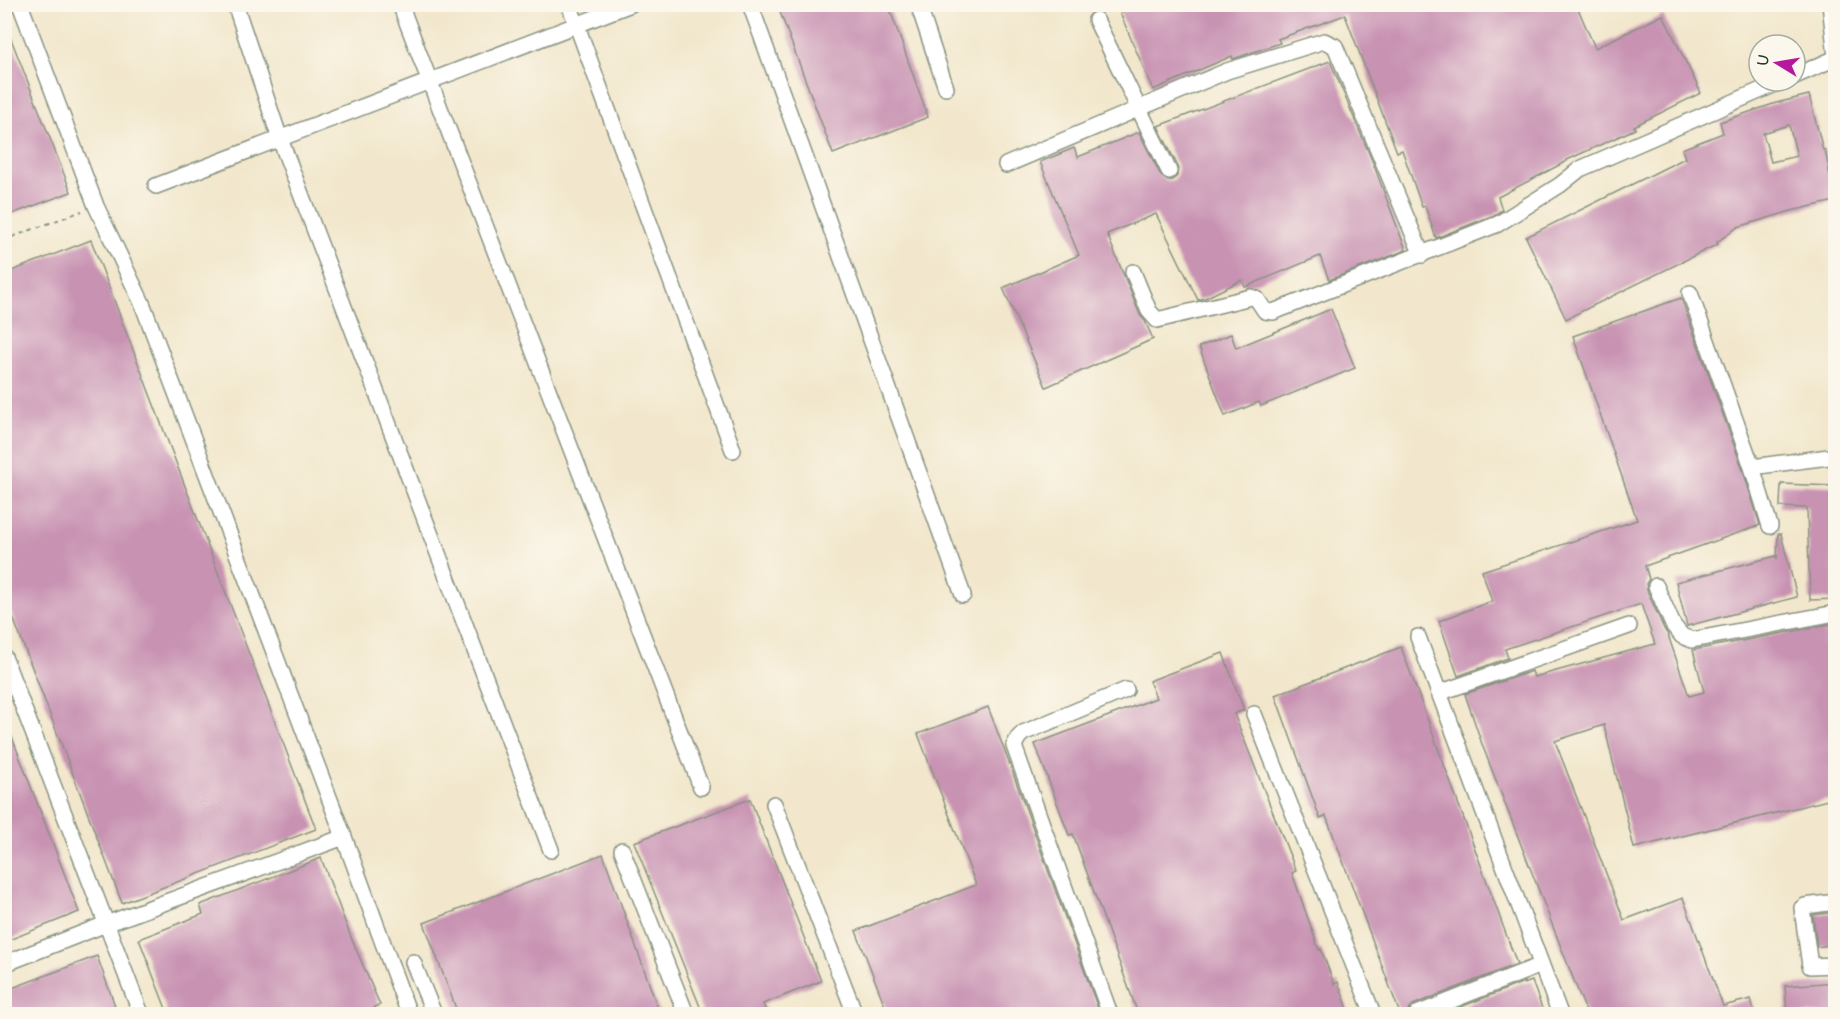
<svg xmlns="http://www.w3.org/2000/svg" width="1840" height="1019" font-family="'Comic Neue',sans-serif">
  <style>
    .building { fill: #c892b2; fill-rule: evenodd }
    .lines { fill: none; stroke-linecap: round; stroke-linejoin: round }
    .minor-casing { stroke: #889280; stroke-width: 18 }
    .path { stroke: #889280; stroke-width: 2; stroke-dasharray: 4.5 4.5; stroke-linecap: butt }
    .minor { stroke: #fff; stroke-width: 15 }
  </style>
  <rect width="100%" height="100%" fill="#fbf7ec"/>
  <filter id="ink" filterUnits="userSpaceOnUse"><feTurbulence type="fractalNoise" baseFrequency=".0167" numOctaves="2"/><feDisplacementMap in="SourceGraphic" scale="12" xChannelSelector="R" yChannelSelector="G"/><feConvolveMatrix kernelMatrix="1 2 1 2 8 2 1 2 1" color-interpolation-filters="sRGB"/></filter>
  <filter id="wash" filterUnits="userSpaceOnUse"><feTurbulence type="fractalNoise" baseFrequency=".008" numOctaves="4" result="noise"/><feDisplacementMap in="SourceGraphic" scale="24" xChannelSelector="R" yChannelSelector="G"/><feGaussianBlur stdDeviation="1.35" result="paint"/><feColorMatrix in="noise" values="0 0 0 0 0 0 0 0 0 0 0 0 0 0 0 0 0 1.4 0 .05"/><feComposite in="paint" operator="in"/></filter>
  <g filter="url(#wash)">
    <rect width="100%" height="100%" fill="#f2e7cc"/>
    <g id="blocks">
      <g class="building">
        <path d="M777 4H888L928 117 833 154Z"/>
        <path d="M1140 4H1576L1595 48 1663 15 1701 93 1634 126 1635 129 1567 160V161L1498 197 1502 210 1494 215 1436 238 1425 206 1422 207 1402 150 1397 152 1345 15 1278 39 1280 43 1233 59 1232 56 1153 90 1120 13Z"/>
        <path d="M4 21 71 192 4 217Z"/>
        <path d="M1330 61 1373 163 1406 250 1329 280 1320 256 1245 287 1242 280 1205 298 1198 300 1156 214 1107 234 1140 315 1145 321 1153 339 1046 387 1003 288 1079 255 1040 162 1074 148 1078 157 1139 132 1161 176 1168 181 1173 180 1177 176 1178 167 1158 126Z"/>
        <path d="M1809 95 1823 150H1825L1835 201 1791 211 1738 227 1717 242 1718 244 1566 319 1526 237 1685 158 1682 149 1723 133 1720 122 1776 103ZM1789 125 1797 156 1771 162 1763 133Z"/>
        <path d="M91 240 316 829 122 903 4 594V274Z"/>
        <path d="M1681 298 1743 470 1760 525 1645 566 1649 579 1646 584 1647 590 1664 629 1668 635 1689 696 1704 692 1693 650 1805 629H1811V628L1835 623 1836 798 1634 848 1604 725 1555 741 1624 920 1683 898 1723 1006 1751 999 1755 1014H1587L1483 747 1465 694 1532 671 1534 677 1655 644 1641 604 1505 649 1508 658 1458 676 1439 621 1492 601 1482 571 1637 520 1573 336Z"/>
        <path d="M1331 309 1355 368 1261 406 1259 402 1225 416 1199 347 1231 334 1236 348Z"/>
        <path d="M1781 484 1834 486 1832 516H1836V599L1810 600 1807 508 1780 507Z"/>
        <path d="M1778 534H1781L1797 597 1687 626 1676 582 1776 556 1777 559Z"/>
        <path d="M1401 647 1517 964 1413 1005 1408 1011 1400 1014 1326 816 1320 818 1275 695Z"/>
        <path d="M1223 653 1244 710 1234 714 1296 871 1292 873 1319 950 1321 949 1334 984 1338 982 1350 1014H1138L1073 834 1069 835 1035 744 1156 698 1149 681Z"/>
        <path d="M988 707 1010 765 1100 1014H888L856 931 976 885 918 734Z"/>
        <path d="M5 719 79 912 4 942V720Z"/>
        <path d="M750 799 821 981 763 1004 767 1014H703L634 842Z"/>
        <path d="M603 854 660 1014H458L424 923Z"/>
        <path d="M321 858 350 935 380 1005 374 1007 377 1014H168L139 939 203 914 200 905Z"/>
        <path d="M1836 912V944L1817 947 1813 915Z"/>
        <path d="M97 956 118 1014H4V991Z"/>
        <path d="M1532 981 1543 1011 1533 1014H1443L1524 982V984Z"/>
        <path d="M1836 982V1014H1787L1785 986Z"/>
      </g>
    </g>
  </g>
  <g filter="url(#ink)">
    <use href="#blocks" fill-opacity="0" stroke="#889280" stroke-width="1.5"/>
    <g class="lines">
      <defs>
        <g id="minor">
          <path d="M20 4 96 206 142 303 344 837 409 1014"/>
          <path d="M235 4 280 139 551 850"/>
          <path d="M400 4 701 787"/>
          <path d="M569 4 733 450"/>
          <path d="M750 4 963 595"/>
          <path d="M918 4 946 88"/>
          <path d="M1830 4 1836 57"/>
          <path d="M1096 20 1169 171"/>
          <path d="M1795 76 1836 58"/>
          <path d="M1006 165 1227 71 1324 41 1335 46 1422 255"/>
          <path d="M156 186 631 4"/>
          <path d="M1133 272 1149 311 1157 320 1251 297 1257 299 1265 311 1273 312 1498 224 1560 185 1580 169 1782 81"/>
          <path d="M1690 293 1752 467 1770 526"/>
          <path d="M1752 467 1836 456"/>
          <path d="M1656 586 1673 625 1682 636 1692 640 1836 613"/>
          <path d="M1418 637 1560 1014"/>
          <path d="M4 657 141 1014"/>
          <path d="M1439 693 1629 626"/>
          <path d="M1254 714 1373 1014"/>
          <path d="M774 804 855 1014"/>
          <path d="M622 850 686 1014"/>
          <path d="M1836 902 1805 906 1802 908 1810 966 1836 965"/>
          <path d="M413 962 434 1014"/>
          <path d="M4 964 106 924 344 837"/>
          <path d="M1110 1014 1014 746 1018 738 1023 733 1126 690"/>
          <path d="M1417 1014 1541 965"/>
        </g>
      </defs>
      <use href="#minor" class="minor-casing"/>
      <path class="path" d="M4 240 82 211"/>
      <use href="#minor" class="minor"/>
    </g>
  </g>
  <rect width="1840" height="1019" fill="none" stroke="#fbf7ec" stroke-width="24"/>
  <g transform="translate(1777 63) rotate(281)"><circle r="28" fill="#fbf7ec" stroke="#a3ada2" stroke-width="1.5"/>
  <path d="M0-4.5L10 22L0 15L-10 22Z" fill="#b5179e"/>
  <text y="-9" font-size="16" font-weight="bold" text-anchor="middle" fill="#1f3d34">U</text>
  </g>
</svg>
